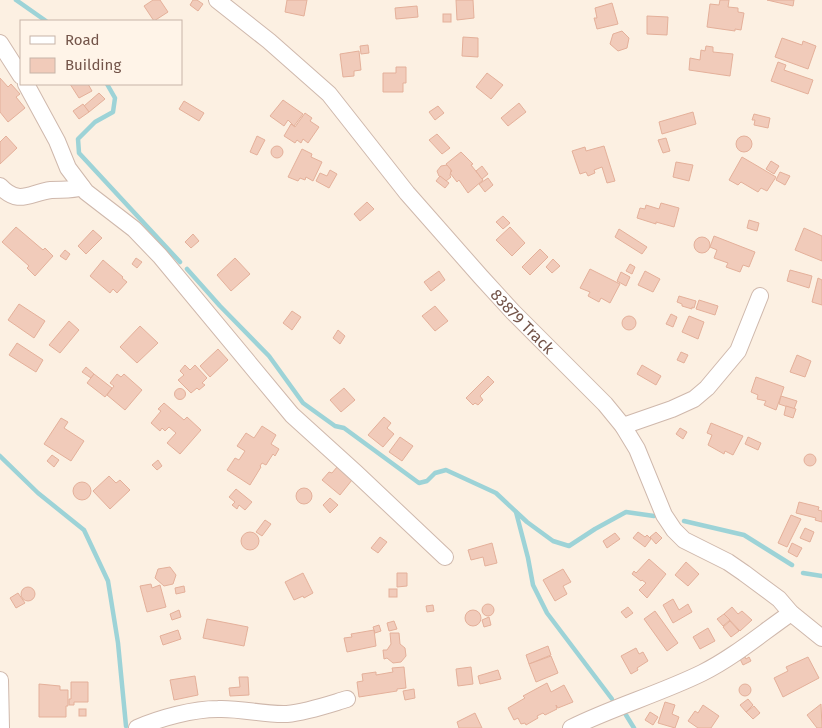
<svg xmlns="http://www.w3.org/2000/svg" width="822" height="728" font-family="'Fira Sans',sans-serif">
  <style>
    .lines { fill: none; stroke-linecap: round; stroke-linejoin: round }
    .stream { stroke: #9dd3d7; stroke-width: 4.5 }
    .building { fill: #f1cbba; stroke: #e4b09a }
    .minor-casing { stroke: #cfb8ac; stroke-width: 18 }
    .minor { stroke: #fff; stroke-width: 16 }
    .labels { text-anchor: middle; stroke-width: 5; stroke-linejoin: round; paint-order: stroke }
    .street-label { font-size: 16px; fill: #735449; stroke: #fff4e8 }
  </style>
  <rect width="100%" height="100%" fill="#fcf0e2"/>
  <g class="lines">
    <g class="stream">
      <path d="M16 0 46 21"/>
      <path d="M107 84 115 98 113 112 95 122 78 139 79 153 180 262"/>
      <path d="M187 269 220 306 269 356 303 403 335 426 344 428 419 483 427 481 435 473 446 470 496 493 527 522 553 541 569 546 595 529 626 512 654 516"/>
      <path d="M0 456 38 493 84 530 108 581 118 643 126 726"/>
      <path d="M516 512 528 558 533 585 547 613 612 699"/>
      <path d="M684 521 744 535 792 565"/>
      <path d="M803 573 822 576"/>
      <path d="M626 715 634 728"/>
    </g>
  </g>
  <g class="building">
    <path d="M153 0H160L168 12 154 21 144 6Z"/>
    <path d="M193 0H197L203 4 198 11 190 5Z"/>
    <path d="M287 0H307L304 16 285 12Z"/>
    <path d="M456 0H473L474 18 457 20Z"/>
    <path d="M720 0H729L728 7 738 8V12L744 13 741 30 735 29V31L707 27 710 4 719 5Z"/>
    <path d="M767 0H794L793 6Z"/>
    <path d="M612 3 618 24 597 29 594 18H597L595 8Z"/>
    <path d="M417 6 418 17 396 19 395 8Z"/>
    <rect x="443" y="14" width="8" height="8"/>
    <path d="M647 16 668 17 667 35 647 34Z"/>
    <path d="M622 31 629 38 627 48 618 51 610 44 613 34Z"/>
    <path d="M463 37 478 38V57L462 56Z"/>
    <path d="M782 38 802 45 803 41 816 46 808 69 775 57Z"/>
    <path d="M368 45 369 53 361 54 360 46Z"/>
    <path d="M706 46 713 47V52L733 54 730 76 689 70 690 58 700 60 701 50 705 51Z"/>
    <path d="M359 51 361 70 354 71V76L343 77 340 54Z"/>
    <path d="M778 62 786 65 784 70 813 80 808 94 771 81Z"/>
    <path d="M396 67H406V83H403V92H383V73H396Z"/>
    <path d="M487 73 503 85 491 99 476 87Z"/>
    <path d="M0 78 8 87 11 84 20 94 16 97 25 108 8 122 0 112Z"/>
    <path d="M70 84H88L92 91 79 98Z"/>
    <path d="M99 93 105 99 89 112 84 106Z"/>
    <path d="M283 100 303 114 294 126 288 120 284 126 270 116Z"/>
    <path d="M184 101 204 113 199 121 179 109Z"/>
    <path d="M519 103 526 112 508 126 501 118Z"/>
    <path d="M83 104 89 112 79 119 73 111Z"/>
    <path d="M438 106 444 113 435 120 429 112Z"/>
    <path d="M693 112 696 124 662 134 659 122Z"/>
    <path d="M305 113 312 118 310 121 319 127 308 143 303 139 301 143 297 140 295 143 284 136 291 124 295 127Z"/>
    <path d="M754 114 770 118 768 128 754 125 755 120H752Z"/>
    <path d="M437 134 450 148 442 154 429 140Z"/>
    <circle cx="744" cy="144" r="8"/>
    <path d="M6 136 17 148 0 164V142Z"/>
    <path d="M257 136 265 140 257 155 250 152Z"/>
    <path d="M666 138 670 151 663 153 658 140Z"/>
    <path d="M604 146 615 181 607 183 602 167 594 170 595 173 588 176 586 172 580 174 572 151 585 147 586 151Z"/>
    <circle cx="277" cy="152" r="6"/>
    <path d="M302 149 312 154 311 157 322 162 313 181 306 177 305 180 300 178 298 181 288 177Z"/>
    <path d="M461 152 473 164 471 165 483 180 468 193 459 180 457 182 450 173 452 171 446 164Z"/>
    <path d="M742 157 776 177 767 191 761 188 758 192 741 182 738 185 729 180Z"/>
    <path d="M771 161 779 166 774 174 766 169Z"/>
    <path d="M676 162 693 165 689 181 673 177Z"/>
    <path d="M447 165 451 170 450 176 451 177 446 181 439 176 437 171 441 166Z"/>
    <path d="M482 166 488 174 482 179 476 171Z"/>
    <path d="M330 170 337 174 329 188 316 181 320 173 327 176Z"/>
    <path d="M780 172 790 176 785 185 776 180Z"/>
    <path d="M440 176 449 183 445 188 436 181Z"/>
    <path d="M488 178 493 185 485 192 479 184Z"/>
    <path d="M367 202 374 209 360 221 354 214Z"/>
    <path d="M661 203 679 208 674 227 656 222V224L637 218 640 208 645 209 646 205 659 209Z"/>
    <path d="M503 216 510 223 503 229 496 222Z"/>
    <path d="M749 220 759 223 757 231 747 228Z"/>
    <path d="M16 227 43 250 45 248 53 256 35 276 27 268 29 266 2 242Z"/>
    <path d="M510 227 525 243 512 256 496 240Z"/>
    <path d="M804 228 822 236V261L795 250Z"/>
    <path d="M619 229 647 247 642 254 615 237Z"/>
    <path d="M93 230 102 238 86 254 78 246Z"/>
    <path d="M193 234 199 241 191 248 185 242Z"/>
    <path d="M714 236 755 252 749 267 743 265 740 272 726 267 728 263 714 258 717 250 710 247Z"/>
    <circle cx="702" cy="245" r="8"/>
    <path d="M540 249 548 257 530 275 522 267Z"/>
    <path d="M65 250 70 254 66 260 60 256Z"/>
    <path d="M136 258 142 262 137 268 132 264Z"/>
    <path d="M235 258 250 274 231 291 217 275Z"/>
    <path d="M553 259 560 266 552 273 546 267Z"/>
    <path d="M103 260 123 277 122 278 127 282 117 293 113 289 110 293 90 276Z"/>
    <path d="M630 264 635 267 632 274 626 271Z"/>
    <path d="M590 269 620 284 610 303 601 298 599 302 588 296 590 292 580 288Z"/>
    <path d="M790 270 812 276 809 288 787 281Z"/>
    <path d="M439 271 445 280 431 291 424 282Z"/>
    <path d="M645 271 660 279 653 292 638 285Z"/>
    <path d="M621 272 630 277 626 286 617 281Z"/>
    <path d="M818 278 822 280V305L812 302Z"/>
    <path d="M679 296 696 301 694 308 692 307V309L682 306V304L677 302Z"/>
    <path d="M699 300 718 306 715 315 696 309Z"/>
    <path d="M19 304 45 321 34 338 8 320Z"/>
    <path d="M435 306 448 321 435 331 422 316Z"/>
    <path d="M292 311 301 317 292 330 283 323Z"/>
    <path d="M671 314 677 317 673 327 666 324Z"/>
    <path d="M689 316 704 322 698 339 682 332Z"/>
    <circle cx="629" cy="323" r="7"/>
    <path d="M69 321 79 330 60 353 49 345Z"/>
    <path d="M140 326 158 343 137 363 120 347Z"/>
    <path d="M338 330 345 336 340 344 333 338Z"/>
    <path d="M17 343 43 360 36 372 9 355Z"/>
    <path d="M218 349 228 360 210 377 200 366Z"/>
    <path d="M681 352 688 355 684 363 677 360Z"/>
    <path d="M797 355 811 361 805 377 790 372Z"/>
    <path d="M185 365 190 370 195 365 207 378 202 383 205 385 199 390 197 388 191 393 178 380 184 375 180 371Z"/>
    <path d="M642 365 661 376 656 385 637 374Z"/>
    <path d="M86 367 94 374 91 378 82 372Z"/>
    <path d="M94 374 112 388 105 397 87 383Z"/>
    <path d="M117 374 121 377 124 374 142 390 125 410 107 395 114 386 110 383Z"/>
    <path d="M488 376 494 382 480 396 483 400 478 405 475 403 473 405 466 398Z"/>
    <path d="M756 377 784 387 776 410 764 405 766 401 757 399 758 395 751 392Z"/>
    <path d="M344 388 355 400 341 412 330 400Z"/>
    <circle cx="180" cy="394" r="5.5"/>
    <path d="M781 396 797 401 794 409 779 404Z"/>
    <path d="M164 403 184 420 187 417 201 430 180 454 167 443 176 433 169 427 165 431 162 428 160 431 151 423 161 411 158 409Z"/>
    <path d="M786 406 796 409 793 418 784 415Z"/>
    <path d="M384 417 391 423 387 428 394 434 383 447 368 435Z"/>
    <path d="M61 418 68 422 64 428 84 441 71 461 44 444Z"/>
    <path d="M711 423 743 436 733 455 725 451 724 454 708 445 712 435 707 433Z"/>
    <path d="M262 426 276 435 271 444 279 449 275 456 273 454 266 465 262 463 260 466 261 467 250 485 227 470 235 458 239 460 245 451 237 446 246 433 254 438Z"/>
    <path d="M680 428 687 432 683 439 676 434Z"/>
    <path d="M400 437 413 446 402 461 389 452Z"/>
    <path d="M748 437 761 443 758 450 745 444Z"/>
    <circle cx="810" cy="460" r="6"/>
    <path d="M52 455 59 460 54 467 47 461Z"/>
    <path d="M158 460 162 466 157 470 152 465Z"/>
    <path d="M337 467 352 480 340 495 322 480 329 472 332 473Z"/>
    <path d="M109 476 116 483 120 480 130 490 110 509 93 491Z"/>
    <circle cx="82" cy="491" r="9"/>
    <circle cx="304" cy="496" r="8"/>
    <path d="M236 489 252 502 245 510 239 505 237 509 232 505 235 502 229 497Z"/>
    <path d="M330 498 338 505 330 513 323 505Z"/>
    <path d="M799 502 819 507 818 510 822 511V522L815 520 816 518 796 513Z"/>
    <path d="M791 515 801 519 787 547 778 543Z"/>
    <path d="M265 520 271 524 262 536 256 532Z"/>
    <path d="M805 528 814 532 810 542 800 538Z"/>
    <path d="M638 532 645 537 647 535 651 539 645 547 633 538Z"/>
    <path d="M656 532 662 538 656 544 650 537Z"/>
    <circle cx="250" cy="541" r="9"/>
    <path d="M615 533 620 539 607 548 603 541Z"/>
    <path d="M380 537 387 542 378 553 371 548Z"/>
    <path d="M492 543 497 563 485 566 483 557 471 560 468 550Z"/>
    <path d="M792 543 802 548 797 557 788 552Z"/>
    <path d="M649 559 666 574 647 598 639 590 646 583 642 580 641 581 632 574 634 571 636 573Z"/>
    <path d="M686 562 699 574 688 586 675 575Z"/>
    <path d="M170 567 176 575 173 584 164 586 155 578 158 569Z"/>
    <path d="M563 569 571 582 563 586 567 594 555 601 543 580Z"/>
    <path d="M303 573 313 593 304 598 303 596 294 600 285 582Z"/>
    <path d="M397 573H407V586L397 587Z"/>
    <path d="M151 584 152 588 160 585 166 607 147 612 140 586Z"/>
    <path d="M184 586 185 592 176 594 175 588Z"/>
    <circle cx="28" cy="594" r="7"/>
    <rect x="389" y="589" width="8" height="8"/>
    <path d="M18 593 25 603 16 608 10 598Z"/>
    <path d="M673 599 679 610 688 604 692 612 673 623 663 605Z"/>
    <circle cx="488" cy="610" r="6"/>
    <path d="M433 605 434 611 427 612 426 606Z"/>
    <path d="M628 607 633 613 626 618 621 612Z"/>
    <path d="M732 607 738 614 742 611 752 620 740 631 724 614Z"/>
    <circle cx="473" cy="618" r="8"/>
    <path d="M179 610 181 617 172 620 170 614Z"/>
    <path d="M655 611 678 643 667 651 644 619Z"/>
    <path d="M724 614 730 620 723 626 717 619Z"/>
    <path d="M489 617 491 625 484 627 482 620Z"/>
    <path d="M207 619 248 627 244 646 203 638Z"/>
    <path d="M394 621 397 629 389 631 387 623Z"/>
    <path d="M730 621 739 631 731 637 723 627Z"/>
    <path d="M379 625 381 631 375 633 373 627Z"/>
    <path d="M708 628 715 641 700 649 693 637Z"/>
    <path d="M178 630 181 639 163 645 160 636Z"/>
    <path d="M374 630 376 646 347 652 344 638 352 637 351 634Z"/>
    <path d="M390 633H399L400 644 405 648 406 656 401 662 393 663 387 658 384 659 383 650H387L391 644Z"/>
    <path d="M548 646 551 655 529 664 526 655Z"/>
    <path d="M636 648 639 654 643 652 648 661 637 668 638 670 631 674 621 656Z"/>
    <path d="M551 656 558 673 536 682 529 664Z"/>
    <path d="M745 657 746 659 749 657 751 661 743 665 740 659Z"/>
    <path d="M808 657 819 678 783 697 774 678 788 671 786 667Z"/>
    <path d="M404 667 406 688 397 689V691L359 697 357 682 363 681 362 674 376 672V675L393 672 392 668Z"/>
    <path d="M471 667 473 684 458 686 456 669Z"/>
    <path d="M498 670 501 679 480 684 478 676Z"/>
    <path d="M195 676 198 695 174 700 170 680Z"/>
    <path d="M239 677H248L249 695 230 696 229 688 240 687Z"/>
    <path d="M71 682H88V702H74V705H69V699H71Z"/>
    <path d="M547 683 551 692 564 685 573 702 558 708 556 705 557 709 545 715 543 713 537 716 538 718 526 725 525 723 521 724 518 718 514 720 508 708 525 698 523 696Z"/>
    <circle cx="745" cy="690" r="6"/>
    <path d="M39 684 60 686V690H68V706H66V717H39Z"/>
    <path d="M414 689 415 698 405 700 403 691Z"/>
    <path d="M748 699 753 705 746 712 740 705Z"/>
    <path d="M665 702 675 705 672 714 679 717 675 728 658 723Z"/>
    <path d="M821 704 822 728H817L807 715Z"/>
    <path d="M703 705 719 716 711 728H698L688 721 695 711 698 713Z"/>
    <path d="M754 706 760 713 753 719 746 712Z"/>
    <rect x="79" y="709" width="7" height="7"/>
    <path d="M650 712 658 717 653 725 645 720Z"/>
    <path d="M475 713 482 728H459L457 722Z"/>
  </g>
  <g class="lines">
    <defs>
      <g id="minor">
        <path id="s1" d="M217 0 269 41 329 94 407 193 481 277 513 312 605 404 623 426 637 449 664 515 674 530 684 540 728 562 744 573 779 599 791 613 822 638"/>
        <path d="M0 43 21 76"/>
        <path d="M26 84 57 141 68 168 86 192 134 229 160 256 292 415 356 473 445 557"/>
        <path d="M0 186C19 206 29 193 51 190 61 189 71 191 82 187"/>
        <path d="M623 426 672 409 694 399 707 388 738 351 760 296"/>
        <path d="M0 680 1 728"/>
        <path d="M137 728C160 718 193 709 218 709 241 708 264 715 287 714 307 712 327 705 347 699"/>
        <path d="M571 728C613 707 659 694 702 673 734 657 762 633 791 613"/>
      </g>
    </defs>
    <use href="#minor" class="minor-casing"/>
    <use href="#minor" class="minor"/>
  </g>
  <g class="labels">
    <g class="street-label">
      <text dy="6" stroke="none"><textPath href="#s1" startOffset="445">83879 Track</textPath></text>
    </g>
  </g>
  <rect x="20" y="20" width="162" height="65" fill="#fff4e8" stroke="#c7b4a8"/>
  <rect x="30" y="36" width="25" height="8" fill="#ffffff" stroke="#c7b4a8"/>
  <text x="65" y="45" font-size="15" fill="#735449">Road</text>
  <rect x="30" y="58" width="25" height="15" fill="#f1cbba" stroke="#c7b4a8"/>
  <text x="65" y="70" font-size="15" fill="#735449">Building</text>
</svg>
